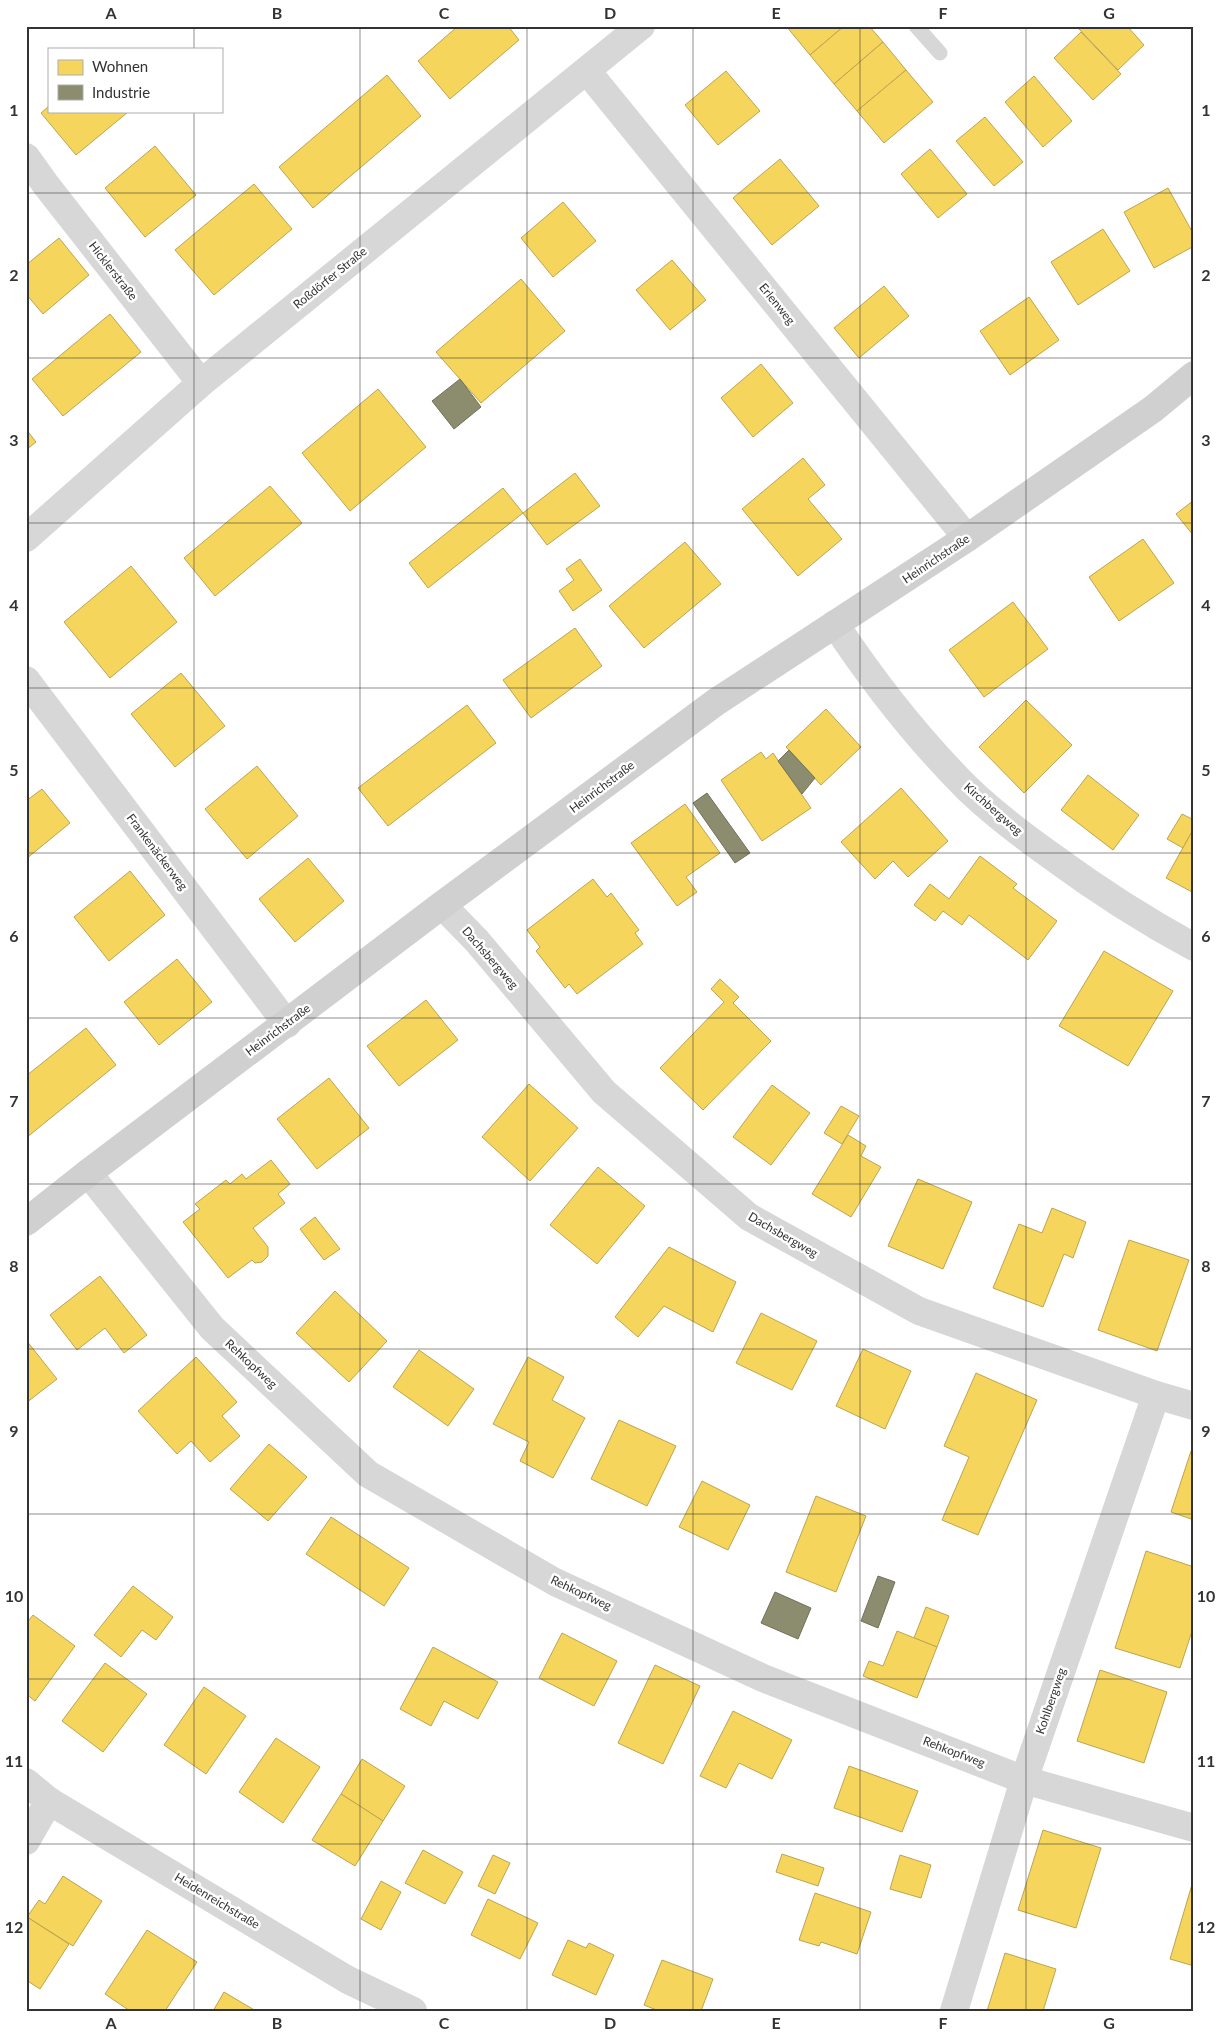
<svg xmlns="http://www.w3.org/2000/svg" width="1220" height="2037" font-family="Lato,sans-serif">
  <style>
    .homes { fill: #f6d55c; stroke: #bca450 }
    .industry { fill: #8c8c6e; stroke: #71715c }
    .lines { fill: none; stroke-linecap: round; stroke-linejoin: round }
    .lane { stroke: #d7d7d7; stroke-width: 15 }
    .street { stroke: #d7d7d7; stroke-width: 28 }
    .secondary { stroke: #d0d0d0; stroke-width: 28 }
    .grid { fill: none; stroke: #333; stroke-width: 1; stroke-opacity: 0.55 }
    .labels { text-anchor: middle; stroke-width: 5; stroke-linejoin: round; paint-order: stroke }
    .street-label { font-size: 12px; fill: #333; stroke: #fff }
    .neatline { fill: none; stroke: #333; stroke-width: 2 }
    .grid-label { font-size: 16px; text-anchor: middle; font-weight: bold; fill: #333 }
  </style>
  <rect width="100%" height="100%" fill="#fff"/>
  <g class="homes">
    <path d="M458 26H508L519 40 450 99 418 61Z"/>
    <path d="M786 26H844L810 55Z"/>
    <path d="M844 26H869L883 42 834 84 810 55Z"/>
    <path d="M1079 26H1127L1144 45 1118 70 1078 28Z"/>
    <path d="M1081 32 1121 74 1093 100 1054 58Z"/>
    <path d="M883 42 906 70 857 111 834 84Z"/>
    <path d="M906 70 933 102 884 143 857 111Z"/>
    <path d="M726 71 760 111 718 145 685 105Z"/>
    <path d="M387 75 421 116 313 208 279 167Z"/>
    <path d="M1034 76 1072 121 1043 147 1005 102Z"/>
    <path d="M49 106V111L128 112 76 155 41 113Z"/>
    <path d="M985 117 1023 162 994 186 956 141Z"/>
    <path d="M155 146 196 195 145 237 105 188Z"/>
    <path d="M930 149 967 194 938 218 901 174Z"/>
    <path d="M780 159 819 206 772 245 733 198Z"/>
    <path d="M254 184 292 229 214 295 175 250Z"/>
    <path d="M1168 188 1194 235V246L1154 268 1124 212Z"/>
    <path d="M563 202 596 241 553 277 521 238Z"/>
    <path d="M1103 229 1130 271 1078 305 1051 262Z"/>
    <path d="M59 238 89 275 43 314 26 294V265Z"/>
    <path d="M672 260 706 300 670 330 636 290Z"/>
    <path d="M521 279 565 331 481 403 436 352Z"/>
    <path d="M884 286 909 316 859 358 834 328Z"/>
    <path d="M1029 297 1059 340 1010 375 980 331Z"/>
    <path d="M110 314 141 352 63 416 32 379Z"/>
    <path d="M761 364 793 403 753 437 721 398Z"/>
    <path d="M378 389 426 447 350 511 302 453Z"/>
    <path d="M26 429 36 442 26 450Z"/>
    <path d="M803 458 825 485 808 499 842 539 798 576 742 509Z"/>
    <path d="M575 473 600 506 547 545 523 513Z"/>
    <path d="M270 486 302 523 215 596 184 558Z"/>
    <path d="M503 488 523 513 428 588 409 563Z"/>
    <path d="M1194 500V536L1176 514Z"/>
    <path d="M1143 539 1174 583 1119 621 1089 577Z"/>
    <path d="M685 542 721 584 644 648 609 606Z"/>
    <path d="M580 559 602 590 573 611 559 591 574 580 566 569Z"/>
    <path d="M131 566 177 622 110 678 64 622Z"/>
    <path d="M1013 602 1048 649 984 697 949 650Z"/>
    <path d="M575 628 602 666 531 718 503 680Z"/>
    <path d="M181 673 225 726 175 767 131 714Z"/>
    <path d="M1026 700 1072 745 1024 793 979 747Z"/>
    <path d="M467 705 496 743 388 826 358 788Z"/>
    <path d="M826 709 861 747 821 785 786 747Z"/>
    <path d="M761 752 766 759 773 753 811 808 762 841 721 780Z"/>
    <path d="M257 766 298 816 247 859 205 809Z"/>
    <path d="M1088 775 1139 815 1113 850 1061 810Z"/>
    <path d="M901 788 948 841 908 877 893 861 875 879 841 842Z"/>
    <path d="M42 789 70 823 26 859V801Z"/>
    <path d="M685 804 720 853 686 877 697 892 677 906 631 843Z"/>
    <path d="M1182 814 1194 820V828L1183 848 1167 839Z"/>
    <path d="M1194 828V893L1166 878Z"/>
    <path d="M980 856 1017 884 1013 888 1057 921 1028 960 969 915 962 925 943 911 935 921 914 905 930 884 949 899Z"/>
    <path d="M308 858 344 901 295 942 259 899Z"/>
    <path d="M130 871 165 915 109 961 74 917Z"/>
    <path d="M593 879 607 897 611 893 639 930 635 933 643 944 577 994 569 984 565 988 536 951 540 947 527 930Z"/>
    <path d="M1104 951 1173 991 1128 1066 1059 1026Z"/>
    <path d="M177 959 212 1002 159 1045 124 1002Z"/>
    <path d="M720 979 739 997 733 1003 771 1041 703 1110 660 1068 724 1002 711 989Z"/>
    <path d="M426 1000 458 1040 399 1086 367 1046Z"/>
    <path d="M86 1028 116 1065 26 1138V1076Z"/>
    <path d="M329 1078 369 1128 317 1169 277 1119Z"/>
    <path d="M529 1084 578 1128 530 1181 482 1137Z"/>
    <path d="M772 1085 810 1113 771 1165 733 1137Z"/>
    <path d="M841 1106 859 1116 842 1144 824 1133Z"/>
    <path d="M848 1135 866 1146 861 1156 881 1167 851 1217 812 1194Z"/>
    <path d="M271 1160 290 1184 278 1194 285 1203 253 1228 268 1247V1256L262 1262 255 1263 252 1260 228 1278 183 1222 200 1209 195 1204 226 1180 230 1184 242 1174 246 1179Z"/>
    <path d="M598 1167 645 1206 597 1264 550 1225Z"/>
    <path d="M918 1179 972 1202 943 1269 888 1246Z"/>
    <path d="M1052 1208 1086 1222 1073 1258 1064 1254 1043 1307 993 1288 1019 1224 1042 1233Z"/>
    <path d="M315 1217 340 1249 324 1260 300 1229Z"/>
    <path d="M1129 1240 1189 1260 1157 1351 1098 1330Z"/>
    <path d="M669 1247 736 1282 713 1332 664 1306 638 1337 615 1317Z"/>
    <path d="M100 1276 147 1335 124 1353 105 1328 77 1350 50 1315Z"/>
    <path d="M335 1291 387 1341 349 1382 296 1333Z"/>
    <path d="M761 1313 817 1341 792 1390 736 1363Z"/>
    <path d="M26 1340 57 1379 26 1403Z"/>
    <path d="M863 1349 911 1371 885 1429 836 1406Z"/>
    <path d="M419 1350 474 1389 448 1426 393 1387Z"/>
    <path d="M196 1357 237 1402 222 1416 240 1436 210 1462 191 1441 177 1454 138 1411Z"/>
    <path d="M528 1357 564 1377 552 1400 585 1418 553 1478 520 1461 529 1442 493 1424Z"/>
    <path d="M976 1373 1037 1400 978 1535 942 1520 969 1457 944 1446Z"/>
    <path d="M619 1420 676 1446 647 1506 591 1479Z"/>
    <path d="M269 1444 307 1477 268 1521 230 1489Z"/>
    <path d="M1191 1451 1194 1452V1520L1171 1512Z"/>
    <path d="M702 1481 750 1505 728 1550 679 1527Z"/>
    <path d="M816 1496 866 1516 836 1592 786 1572Z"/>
    <path d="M331 1517 409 1568 384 1606 306 1554Z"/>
    <path d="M1146 1551 1194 1567V1625L1180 1668 1115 1648Z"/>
    <path d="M133 1586 173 1617 156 1640 142 1630 121 1657 94 1635Z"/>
    <path d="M926 1607 949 1616 937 1647 914 1638Z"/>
    <path d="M33 1615 75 1646 35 1701 26 1694V1624Z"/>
    <path d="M897 1631 937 1647 917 1698 863 1676 869 1661 883 1666Z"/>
    <path d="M562 1633 617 1661 594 1706 539 1678Z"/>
    <path d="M433 1647 498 1682 478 1719 444 1701 431 1726 400 1709Z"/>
    <path d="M105 1663 147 1694 103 1752 62 1721Z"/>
    <path d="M655 1665 700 1686 663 1764 618 1743Z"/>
    <path d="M1100 1670 1167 1692 1144 1763 1077 1741Z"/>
    <path d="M204 1687 246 1716 206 1774 164 1745Z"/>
    <path d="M733 1711 792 1740 772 1779 739 1763 726 1788 700 1776Z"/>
    <path d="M276 1738 320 1767 283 1823 239 1792Z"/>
    <path d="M362 1759 405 1786 383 1821 341 1794Z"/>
    <path d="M849 1766 918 1791 902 1832 834 1808Z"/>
    <path d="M341 1794 383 1821 355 1866 312 1840Z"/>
    <path d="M1043 1830 1101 1848 1076 1928 1018 1910Z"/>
    <path d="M423 1850 463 1872 445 1904 405 1883Z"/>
    <path d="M782 1854 824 1868 818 1886 776 1872Z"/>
    <path d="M493 1855 510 1863 495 1894 478 1886Z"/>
    <path d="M900 1855 931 1865 921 1898 890 1889Z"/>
    <path d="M63 1876 102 1901 73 1946 27 1917 39 1900 45 1904Z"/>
    <path d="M381 1881 401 1892 381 1930 361 1919Z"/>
    <path d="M1193 1881H1194V1966L1170 1959Z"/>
    <path d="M815 1893 871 1912 857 1954 821 1942 819 1946 799 1940Z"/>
    <path d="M488 1899 538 1923 520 1959 471 1935Z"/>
    <path d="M27 1917 69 1944 40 1989 26 1980Z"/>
    <path d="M147 1930 197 1962 165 2011H130L105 1994Z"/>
    <path d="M568 1940 586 1948 589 1943 614 1955 596 1995 552 1975Z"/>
    <path d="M1005 1953 1056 1969 1043 2011H987Z"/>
    <path d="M662 1960 713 1979 701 2011H659L644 2005Z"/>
    <path d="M224 1992 256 2011H213Z"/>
  </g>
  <g class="industry">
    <path d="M460 379 481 407 454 429 432 401Z"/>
    <path d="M789 750 815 778 802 794 778 761Z"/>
    <path d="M707 793 750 853 735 863 693 803Z"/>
    <path d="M878 1576 895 1582 878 1628 861 1621Z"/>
    <path d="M775 1592 811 1608 798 1639 761 1623Z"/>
  </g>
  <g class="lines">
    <path class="lane" d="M916 26 940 53"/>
    <g class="street">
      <path d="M587 71 967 538"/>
      <path d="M26 157 46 185 201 383"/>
      <path d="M26 538 201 383 641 26"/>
      <path d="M835 624C874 683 918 739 968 789 993 813 1022 835 1050 855 1096 889 1144 920 1194 947"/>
      <path d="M26 680 287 1024"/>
      <path d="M442 905 477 941 604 1092 749 1217 919 1311 1156 1395 1194 1406"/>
      <path d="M88 1173 212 1328 368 1474 555 1582 763 1678 1024 1780 1194 1828"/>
      <path d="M26 1782 49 1801 348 1980 413 2011"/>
      <path d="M26 1841 49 1801"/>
      <path d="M954 2011 1024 1780 1156 1395"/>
    </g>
    <path class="secondary" d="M26 1222 88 1173 442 905 716 702 967 538 1153 409 1194 375"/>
  </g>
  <path class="grid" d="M194 26V49M360 26V2011M527 26V2011M693 26V2011M860 26V2011M1026 26V2011M194 111V2011M26 193H1194M26 358H1194M26 523H1194M26 688H1194M26 853H1194M26 1018H1194M26 1184H1194M26 1349H1194M26 1514H1194M26 1679H1194M26 1844H1194"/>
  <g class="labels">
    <g class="street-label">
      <text transform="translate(113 271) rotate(52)" y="4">Hicklerstraße</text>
      <text transform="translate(330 278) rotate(-39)" y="4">Roßdörfer Straße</text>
      <text transform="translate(777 304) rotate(51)" y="4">Erlenweg</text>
      <text transform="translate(936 559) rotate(-34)" y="4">Heinrichstraße</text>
      <text transform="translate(602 787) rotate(-37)" y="4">Heinrichstraße</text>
      <text transform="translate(993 809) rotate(41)" y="4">Kirchbergweg</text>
      <text transform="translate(157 852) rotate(53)" y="4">Frankenäckerweg</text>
      <text transform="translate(490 958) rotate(49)" y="4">Dachsbergweg</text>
      <text transform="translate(278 1030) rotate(-37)" y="4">Heinrichstraße</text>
      <text transform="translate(783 1235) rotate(30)" y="4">Dachsbergweg</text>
      <text transform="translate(251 1364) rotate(43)" y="4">Rehkopfweg</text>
      <text transform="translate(581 1593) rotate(25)" y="4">Rehkopfweg</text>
      <text transform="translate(1051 1701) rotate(-71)" y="4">Kohlbergweg</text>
      <text transform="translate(954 1752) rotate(21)" y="4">Rehkopfweg</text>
      <text transform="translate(217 1901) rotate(31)" y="4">Heidenreichstraße</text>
    </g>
  </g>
  <rect width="1220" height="2037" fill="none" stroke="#ffffff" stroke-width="55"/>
  <rect x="48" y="48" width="175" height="65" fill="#ffffff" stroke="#adadad"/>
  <rect x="58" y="60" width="25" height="15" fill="#f6d55c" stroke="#adadad"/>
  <text x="92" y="72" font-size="15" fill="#333333">Wohnen</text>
  <rect x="58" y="85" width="25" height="15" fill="#8c8c6e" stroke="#adadad"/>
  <text x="92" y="98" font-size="15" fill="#333333">Industrie</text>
  <rect x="28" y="28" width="1164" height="1982" class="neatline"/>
  <g class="grid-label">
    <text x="111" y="19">A</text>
    <text x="277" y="19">B</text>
    <text x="444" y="19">C</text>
    <text x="610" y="19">D</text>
    <text x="776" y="19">E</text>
    <text x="943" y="19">F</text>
    <text x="1109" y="19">G</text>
    <text x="14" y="116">1</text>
    <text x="1206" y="116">1</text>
    <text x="14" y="281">2</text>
    <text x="1206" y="281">2</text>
    <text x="14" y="446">3</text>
    <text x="1206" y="446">3</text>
    <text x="14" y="611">4</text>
    <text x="1206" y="611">4</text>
    <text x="14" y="776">5</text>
    <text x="1206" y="776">5</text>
    <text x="14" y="942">6</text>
    <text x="1206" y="942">6</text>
    <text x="14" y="1107">7</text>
    <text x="1206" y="1107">7</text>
    <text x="14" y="1272">8</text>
    <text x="1206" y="1272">8</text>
    <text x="14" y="1437">9</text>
    <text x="1206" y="1437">9</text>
    <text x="14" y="1602">10</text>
    <text x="1206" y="1602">10</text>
    <text x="14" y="1767">11</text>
    <text x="1206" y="1767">11</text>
    <text x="14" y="1933">12</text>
    <text x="1206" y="1933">12</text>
    <text x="111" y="2029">A</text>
    <text x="277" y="2029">B</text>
    <text x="444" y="2029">C</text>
    <text x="610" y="2029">D</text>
    <text x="776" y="2029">E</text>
    <text x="943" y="2029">F</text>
    <text x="1109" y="2029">G</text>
  </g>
</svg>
